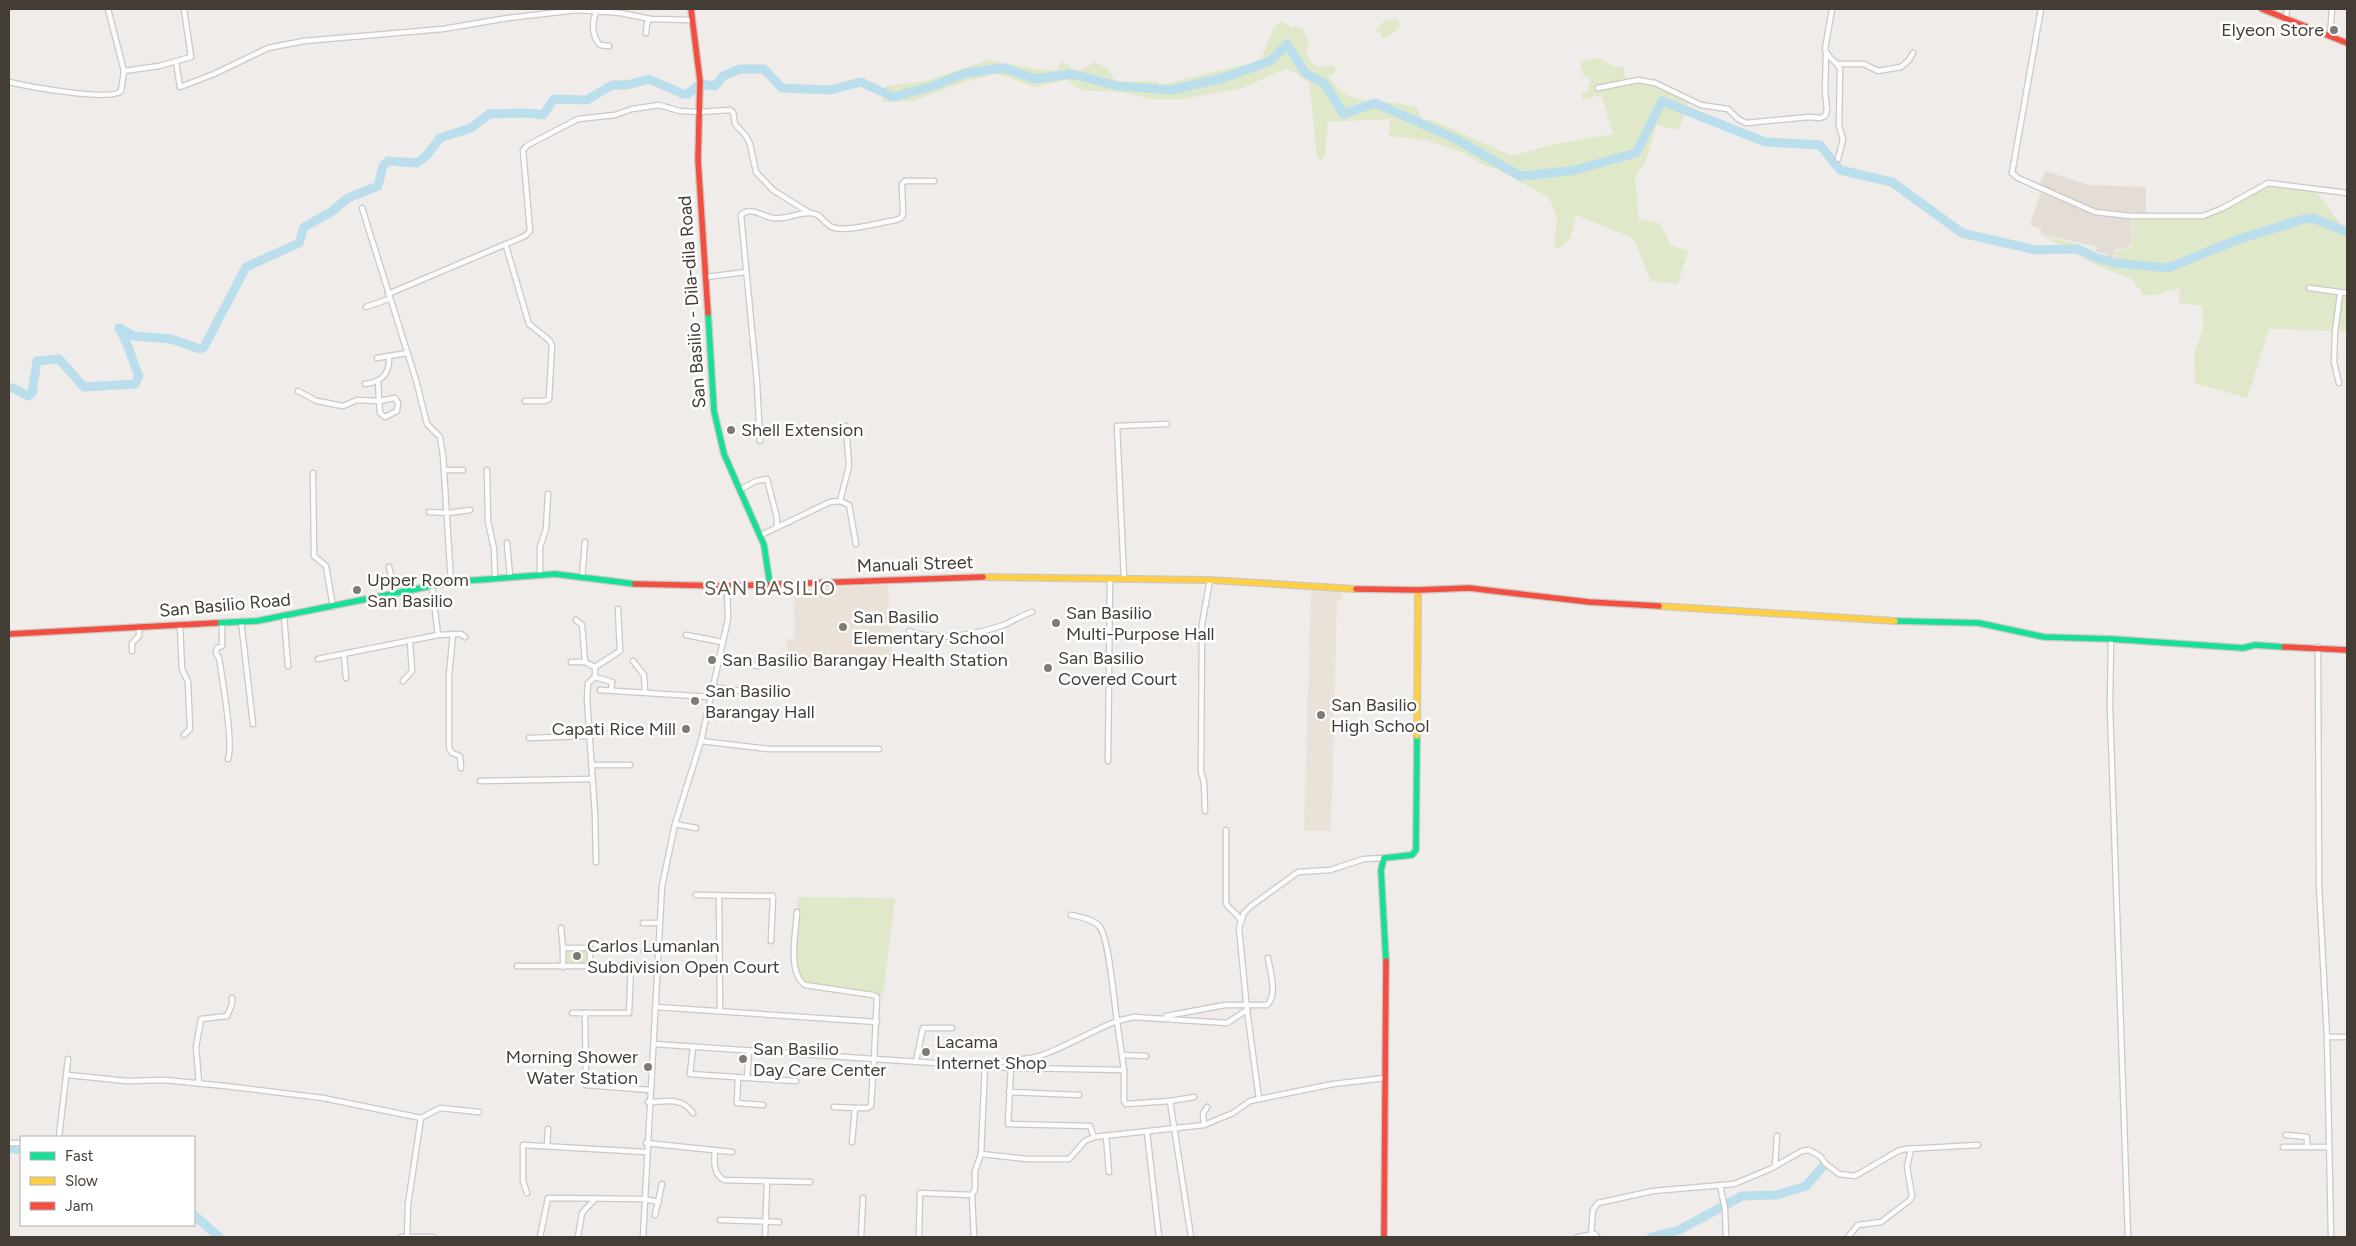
<svg xmlns="http://www.w3.org/2000/svg" width="2356" height="1246" font-family="Figtree,sans-serif">
  <style>
    .residential { fill: #e3ddd6 }
    .education { fill: #eae2d8 }
    .green { fill: #e0e8ca }
    .lines { fill: none; stroke-linecap: round; stroke-linejoin: round }
    .river { stroke: #badeec; stroke-width: 9 }
    .street-casing { stroke: #ccc8c5; stroke-width: 7 }
    .fast-casing { stroke: #cec8c0; stroke-width: 8 }
    .slow-casing { stroke: #cec8c0; stroke-width: 8 }
    .jam-casing { stroke: #cec8c0; stroke-width: 8 }
    .street { stroke: #fdfcfc; stroke-width: 4.5 }
    .fast { stroke: #16e098; stroke-width: 5.5 }
    .slow { stroke: #ffcf43; stroke-width: 5.5 }
    .jam { stroke: #f24e42; stroke-width: 5.5 }
    .poi-dot { fill: #807a74; stroke: #fff; stroke-width: 2 }
    .labels { text-anchor: middle; stroke-width: 5; stroke-linejoin: round; paint-order: stroke }
    .poi-label { font-size: 18px; fill: #443d35; stroke: #fff; text-anchor: start }
    .street-label { font-size: 18px; fill: #443d35; stroke: #fff }
    .quarter-label { font-size: 20px; letter-spacing: 1px; fill: #67594d; stroke: #fff }
  </style>
  <rect width="100%" height="100%" fill="#efece9"/>
  <g class="residential">
    <path d="M2045 171 2089 185 2146 187V214L2094 209 2039 186Z"/>
    <path d="M2042 189 2095 212 2131 217 2132 244 2125 249H2115L2113 261 2106 260 2107 254 2096 252 2097 247 2041 234V229L2030 225Z"/>
  </g>
  <g class="education">
    <path d="M888 585 893 662 788 664 786 640 795 639 793 589Z"/>
    <path d="M1311 591 1342 592V599L1337 600 1331 831H1304Z"/>
  </g>
  <g class="green">
    <path d="M1397 18 1400 27 1388 37 1382 38 1381 33 1374 32 1384 21Z"/>
    <path d="M1283 21 1290 27 1302 28 1310 44 1307 47V55L1315 66H1335L1334 73 1328 76C1354 113 1381 95 1417 108L1422 119 1437 122 1512 156 1555 144 1613 134 1601 95 1583 100 1581 93 1589 91 1588 86 1591 80 1583 75 1580 62 1599 58 1611 65 1624 68 1626 81C1653 77 1666 84 1690 97L1679 130 1656 125 1647 158 1635 178 1639 220 1660 223 1671 245 1688 251 1678 284 1651 281 1633 238 1576 215 1570 240 1559 248 1554 247 1557 216 1549 198 1497 169 1485 166 1464 153 1426 140 1388 136 1390 130V119L1328 122 1325 156 1321 159 1317 158 1309 82 1287 68 1240 89 1182 99H1151L1121 92 1081 90 1066 80 1034 87 997 73 956 85 914 101 882 102 886 86 926 81 989 60 1041 70H1056L1062 61 1076 72 1095 62 1107 68 1116 82 1157 81 1159 85 1260 61 1274 27Z"/>
    <path d="M2267 185 2316 192 2347 232V331L2269 329 2247 398 2195 383 2194 354 2204 325 2202 306 2179 303 2180 289C2163 290 2162 297 2143 295L2132 279 2098 266 2042 235 2073 243 2106 260 2114 262 2116 251 2126 250 2133 245 2132 219 2204 217Z"/>
    <path d="M798 897 895 898 883 995 805 983 800 981 795 962Z"/>
    <path d="M565 949H588V963L565 964Z"/>
  </g>
  <g class="lines">
    <g class="river">
      <path d="M9 388H13L28 396 32 393 37 361 59 359 84 387 135 384 139 376C132 360 128 342 119 328L134 336 171 339 200 349 204 347 246 267 299 243 304 227 331 212 348 198 378 186 383 166 388 161 417 163 426 156 440 138 471 128 489 114 528 113 543 115 554 99 587 100 612 85H627L649 79 683 94H688L700 84 715 86 723 76 740 69H764L782 88 830 90 861 82 893 97 930 87 966 73 1004 68 1034 79 1072 74 1118 86 1171 90 1223 78 1270 61 1287 44 1305 73 1324 83 1344 114 1375 103 1456 139 1520 176 1571 171 1636 153 1662 101 1765 142 1820 145 1840 170 1892 182 1962 233 2036 250 2078 249 2097 258 2116 263 2168 268 2239 239 2304 219 2313 218 2347 232"/>
      <path d="M9 1148 21 1150"/>
      <path d="M194 1215 219 1237"/>
      <path d="M1651 1237 1679 1230 1742 1196 1777 1195 1806 1186 1824 1165"/>
    </g>
    <defs>
      <g id="street">
        <path d="M108 9 124 71"/>
        <path d="M1832 9 1825 49C1827 58 1836 60 1840 69L1839 126 1843 139 1838 159"/>
        <path d="M2041 9 2012 173 2018 178 2095 212 2130 216H2203L2223 208 2268 183 2347 193"/>
        <path d="M597 11C591 21 592 37 600 45L609 46"/>
        <path d="M2286 17 2287 9"/>
        <path d="M646 33 647 23 650 19"/>
        <path d="M2330 36 2332 9"/>
        <path d="M176 62 180 87 214 74 268 48 304 41 443 29 508 18 577 10 621 13 650 19 692 20"/>
        <path d="M1838 64H1864L1878 71 1901 67 1909 60 1913 53"/>
        <path d="M9 82C26 86 111 102 121 91L124 71 159 66 191 57 184 9"/>
        <path d="M1598 88 1638 80 1655 83 1701 105 1728 109 1738 119 1746 123 1809 117 1820 118 1825 116 1827 110 1825 91 1826 54"/>
        <path d="M362 208 416 380 427 424 440 437 443 456 451 582"/>
        <path d="M506 246 529 324 549 340 552 345 549 399 545 401H525"/>
        <path d="M706 277 746 272"/>
        <path d="M2309 288 2347 293"/>
        <path d="M388 294 525 236 530 231 523 150 528 145 578 119 615 115 632 109 659 105 680 111 699 112 730 110 733 112 735 124 746 136 750 144 756 172 773 190 808 212"/>
        <path d="M366 307 389 299"/>
        <path d="M377 358 407 353"/>
        <path d="M2339 383 2334 362 2335 332 2340 294"/>
        <path d="M365 384C383 382 390 373 389 356"/>
        <path d="M298 391 317 401 343 406 357 400 379 401 380 413 385 417 397 411 398 403 395 398 379 401 378 381"/>
        <path d="M760 441 757 383 741 215C750 206 762 216 773 218 788 220 798 212 810 213 821 213 823 223 832 227 844 233 882 222 896 220L901 218 903 214 902 184 905 181H934"/>
        <path d="M444 470H463"/>
        <path d="M487 470 488 521 494 549 495 577"/>
        <path d="M313 473 314 556 326 566 333 607"/>
        <path d="M741 489 756 481 767 479 777 518V527"/>
        <path d="M840 501 849 505 856 544"/>
        <path d="M429 512 448 513 470 510"/>
        <path d="M761 535 830 502 840 501 849 466 846 426"/>
        <path d="M507 543 510 576"/>
        <path d="M389 567 396 594"/>
        <path d="M540 574V547L546 529 548 494"/>
        <path d="M582 578 585 542"/>
        <path d="M1124 578 1117 426 1167 424"/>
        <path d="M432 586 438 635"/>
        <path d="M284 616 288 666"/>
        <path d="M576 620 582 625 585 662 595 667"/>
        <path d="M241 621 253 724"/>
        <path d="M222 623V646L217 648 216 653 219 658C222 677 234 744 228 759"/>
        <path d="M180 625 182 669 188 682 190 729 184 735"/>
        <path d="M909 631C939 642 974 635 1004 625 1013 621 1022 615 1032 612"/>
        <path d="M453 634 449 675V748L452 753 460 756 461 768"/>
        <path d="M686 635 722 642"/>
        <path d="M2111 639 2110 707 2128 1237"/>
        <path d="M2318 647 2319 886 2327 1037 2331 1237"/>
        <path d="M132 651V643L139 636V627"/>
        <path d="M344 655 346 678"/>
        <path d="M318 659 438 635 461 634 465 637"/>
        <path d="M718 660 759 666"/>
        <path d="M633 661 644 675 645 692"/>
        <path d="M571 662H585"/>
        <path d="M595 667 620 651 618 609"/>
        <path d="M595 667V677L612 682 611 690"/>
        <path d="M595 677 588 683 587 699 595 814 596 862"/>
        <path d="M403 681 412 671 410 642"/>
        <path d="M712 687 757 693"/>
        <path d="M600 690 710 697"/>
        <path d="M529 738 588 736"/>
        <path d="M701 741 769 749H879"/>
        <path d="M1108 761 1110 578"/>
        <path d="M591 765H630"/>
        <path d="M480 781 592 779"/>
        <path d="M1205 811 1204 782 1201 772 1202 624 1210 580"/>
        <path d="M675 824 696 828"/>
        <path d="M1226 830V903C1229 910 1237 912 1240 920"/>
        <path d="M696 895 773 896 771 941"/>
        <path d="M719 896 720 1010"/>
        <path d="M643 923H659"/>
        <path d="M561 928 563 948"/>
        <path d="M644 951H658"/>
        <path d="M517 966H658"/>
        <path d="M563 967V948H590V966"/>
        <path d="M656 1007 877 1022"/>
        <path d="M572 1013H629L631 967"/>
        <path d="M585 1013 586 1085 650 1090"/>
        <path d="M1166 1016 1225 1005H1267C1278 995 1270 971 1268 958"/>
        <path d="M2327 1037H2347"/>
        <path d="M654 1044 874 1059 877 997 873 995 805 985C787 973 796 931 797 912"/>
        <path d="M693 1047 690 1074 796 1081"/>
        <path d="M1122 1055 1146 1056"/>
        <path d="M916 1061 923 1028H952"/>
        <path d="M992 1065C1008 1058 1025 1061 1042 1055 1068 1046 1091 1031 1117 1021 1114 1003 1109 936 1099 926 1093 919 1080 917 1071 915"/>
        <path d="M1011 1066 1008 1124 1090 1126 1094 1137"/>
        <path d="M1124 1070 1117 1021 1134 1017 1227 1023 1247 1010"/>
        <path d="M68 1075 127 1081 165 1080 225 1086 323 1098 421 1118 440 1108 479 1112"/>
        <path d="M738 1077 737 1103 763 1105"/>
        <path d="M747 1077 749 1051"/>
        <path d="M199 1083 196 1047 201 1019 227 1016 232 1004V998"/>
        <path d="M1009 1092 1079 1095"/>
        <path d="M1259 1099 1247 1010 1239 928 1244 913 1251 906 1298 872 1330 870 1364 859 1384 858"/>
        <path d="M1170 1101 1194 1097"/>
        <path d="M648 1102C666 1102 681 1096 693 1113"/>
        <path d="M834 1107 855 1108"/>
        <path d="M1204 1125 1203 1114 1207 1107"/>
        <path d="M1147 1132 1159 1237"/>
        <path d="M2286 1135 2307 1137V1146"/>
        <path d="M1106 1136 1109 1172"/>
        <path d="M59 1137 68 1059"/>
        <path d="M852 1142 855 1108H867L871 1106 874 1059 1011 1068 1124 1070V1101L1126 1104 1170 1101 1191 1237"/>
        <path d="M9 1143H21"/>
        <path d="M646 1143 732 1152"/>
        <path d="M547 1145 548 1129"/>
        <path d="M2283 1147H2329"/>
        <path d="M715 1150C714 1161 713 1174 724 1180L810 1182"/>
        <path d="M981 1154 1027 1159H1069L1085 1141 1094 1137 1204 1125 1233 1113 1250 1101 1333 1084 1385 1078"/>
        <path d="M1775 1166 1777 1136"/>
        <path d="M1720 1185 1725 1209 1726 1237"/>
        <path d="M527 1193 523 1181V1145L646 1152"/>
        <path d="M655 1215 662 1184"/>
        <path d="M720 1220 779 1222"/>
        <path d="M1591 1234 1593 1210 1598 1203 1653 1191 1734 1184 1770 1169 1802 1151 1809 1150 1820 1156 1825 1163 1839 1174 1855 1176 1898 1151 1906 1149 1978 1145"/>
        <path d="M401 1237H433"/>
        <path d="M407 1237 408 1204 421 1118"/>
        <path d="M540 1237 548 1198 644 1199 659 1202"/>
        <path d="M578 1237 582 1213 595 1199"/>
        <path d="M643 1237 662 886 675 824 701 741 728 619 727 586"/>
        <path d="M765 1237 767 1182"/>
        <path d="M861 1237 863 1198"/>
        <path d="M919 1237 920 1193 972 1195"/>
        <path d="M974 1237 972 1195 975 1189V1171L981 1154 985 1065"/>
        <path d="M1578 1237 1595 1234 1597 1237"/>
        <path d="M1848 1237 1858 1225 1881 1222 1910 1200 1912 1196 1907 1167 1911 1149"/>
      </g>
      <g id="fast">
        <path d="M708 313 714 411 724 454 764 545 770 585"/>
        <path d="M1895 621 1979 623 2044 637 2111 639 2243 648 2255 645 2284 647"/>
        <path d="M216 623 257 621 451 582 555 574 635 584"/>
        <path d="M1386 961 1381 870 1384 858 1412 855 1416 850 1417 736"/>
      </g>
      <g id="slow">
        <path d="M983 577 1210 580 1356 589"/>
        <path d="M1659 606 1895 621"/>
        <path d="M1417 736 1418 590"/>
      </g>
      <g id="jam">
        <path d="M691 9 700 81 698 160 708 313"/>
        <path d="M2262 9 2347 43"/>
        <path d="M635 584 727 586 983 577"/>
        <path d="M1356 589 1418 590 1469 588 1589 602 1659 606"/>
        <path d="M9 634 216 623"/>
        <path d="M2284 647 2347 650"/>
        <path d="M1384 1237 1386 961"/>
      </g>
    </defs>
    <use href="#street" class="street-casing"/>
    <use href="#fast" class="fast-casing"/>
    <use href="#slow" class="slow-casing"/>
    <use href="#jam" class="jam-casing"/>
    <use href="#street" class="street"/>
    <use href="#fast" class="fast"/>
    <use href="#slow" class="slow"/>
    <use href="#jam" class="jam"/>
  </g>
  <g class="poi-dot">
    <circle cx="2334" cy="30" r="5"/>
    <circle cx="731" cy="430" r="5"/>
    <circle cx="357" cy="590" r="5"/>
    <circle cx="1056" cy="623" r="5"/>
    <circle cx="843" cy="627" r="5"/>
    <circle cx="712" cy="660" r="5"/>
    <circle cx="1048" cy="668" r="5"/>
    <circle cx="695" cy="701" r="5"/>
    <circle cx="1321" cy="715" r="5"/>
    <circle cx="686" cy="729" r="5"/>
    <circle cx="577" cy="956" r="5"/>
    <circle cx="926" cy="1052" r="5"/>
    <circle cx="743" cy="1059" r="5"/>
    <circle cx="648" cy="1067" r="5"/>
  </g>
  <g class="labels">
    <g class="poi-label">
      <text x="2324" y="36" text-anchor="end">Elyeon Store</text>
      <text x="741" y="436">Shell Extension</text>
      <text x="367" y="586">Upper Room<tspan x="367" dy="21">San Basilio</tspan></text>
      <text x="1066" y="619">San Basilio<tspan x="1066" dy="21">Multi-Purpose Hall</tspan></text>
      <text x="853" y="623">San Basilio<tspan x="853" dy="21">Elementary School</tspan></text>
      <text x="1058" y="664">San Basilio<tspan x="1058" dy="21">Covered Court</tspan></text>
      <text x="722" y="666">San Basilio Barangay Health Station</text>
      <text x="705" y="697">San Basilio<tspan x="705" dy="21">Barangay Hall</tspan></text>
      <text x="1331" y="711">San Basilio<tspan x="1331" dy="21">High School</tspan></text>
      <text x="676" y="735" text-anchor="end">Capati Rice Mill</text>
      <text x="587" y="952">Carlos Lumanlan<tspan x="587" dy="21">Subdivision Open Court</tspan></text>
      <text x="936" y="1048">Lacama<tspan x="936" dy="21">Internet Shop</tspan></text>
      <text x="753" y="1055">San Basilio<tspan x="753" dy="21">Day Care Center</tspan></text>
      <text x="638" y="1063" text-anchor="end">Morning Shower<tspan x="638" dy="21">Water Station</tspan></text>
    </g>
    <g class="street-label">
      <text transform="translate(692 302) rotate(-94)" y="6">San Basilio - Dila-dila Road</text>
      <text transform="translate(915 564) rotate(-2)" y="6">Manuali Street</text>
      <text transform="translate(225 605) rotate(-5)" y="6">San Basilio Road</text>
    </g>
    <g class="quarter-label">
      <text x="770" y="595">SAN BASILIO</text>
    </g>
  </g>
  <rect width="2356" height="1246" fill="none" stroke="#443d35" stroke-width="20"/>
  <rect x="20" y="1136" width="175" height="90" fill="#ffffff" stroke="#b4b1ae"/>
  <rect x="30" y="1152" width="25" height="8" fill="#16e098" stroke="#b4b1ae"/>
  <text x="65" y="1161" font-size="15" fill="#443d35">Fast</text>
  <rect x="30" y="1177" width="25" height="8" fill="#ffcf43" stroke="#b4b1ae"/>
  <text x="65" y="1186" font-size="15" fill="#443d35">Slow</text>
  <rect x="30" y="1202" width="25" height="8" fill="#f24e42" stroke="#b4b1ae"/>
  <text x="65" y="1211" font-size="15" fill="#443d35">Jam</text>
</svg>
